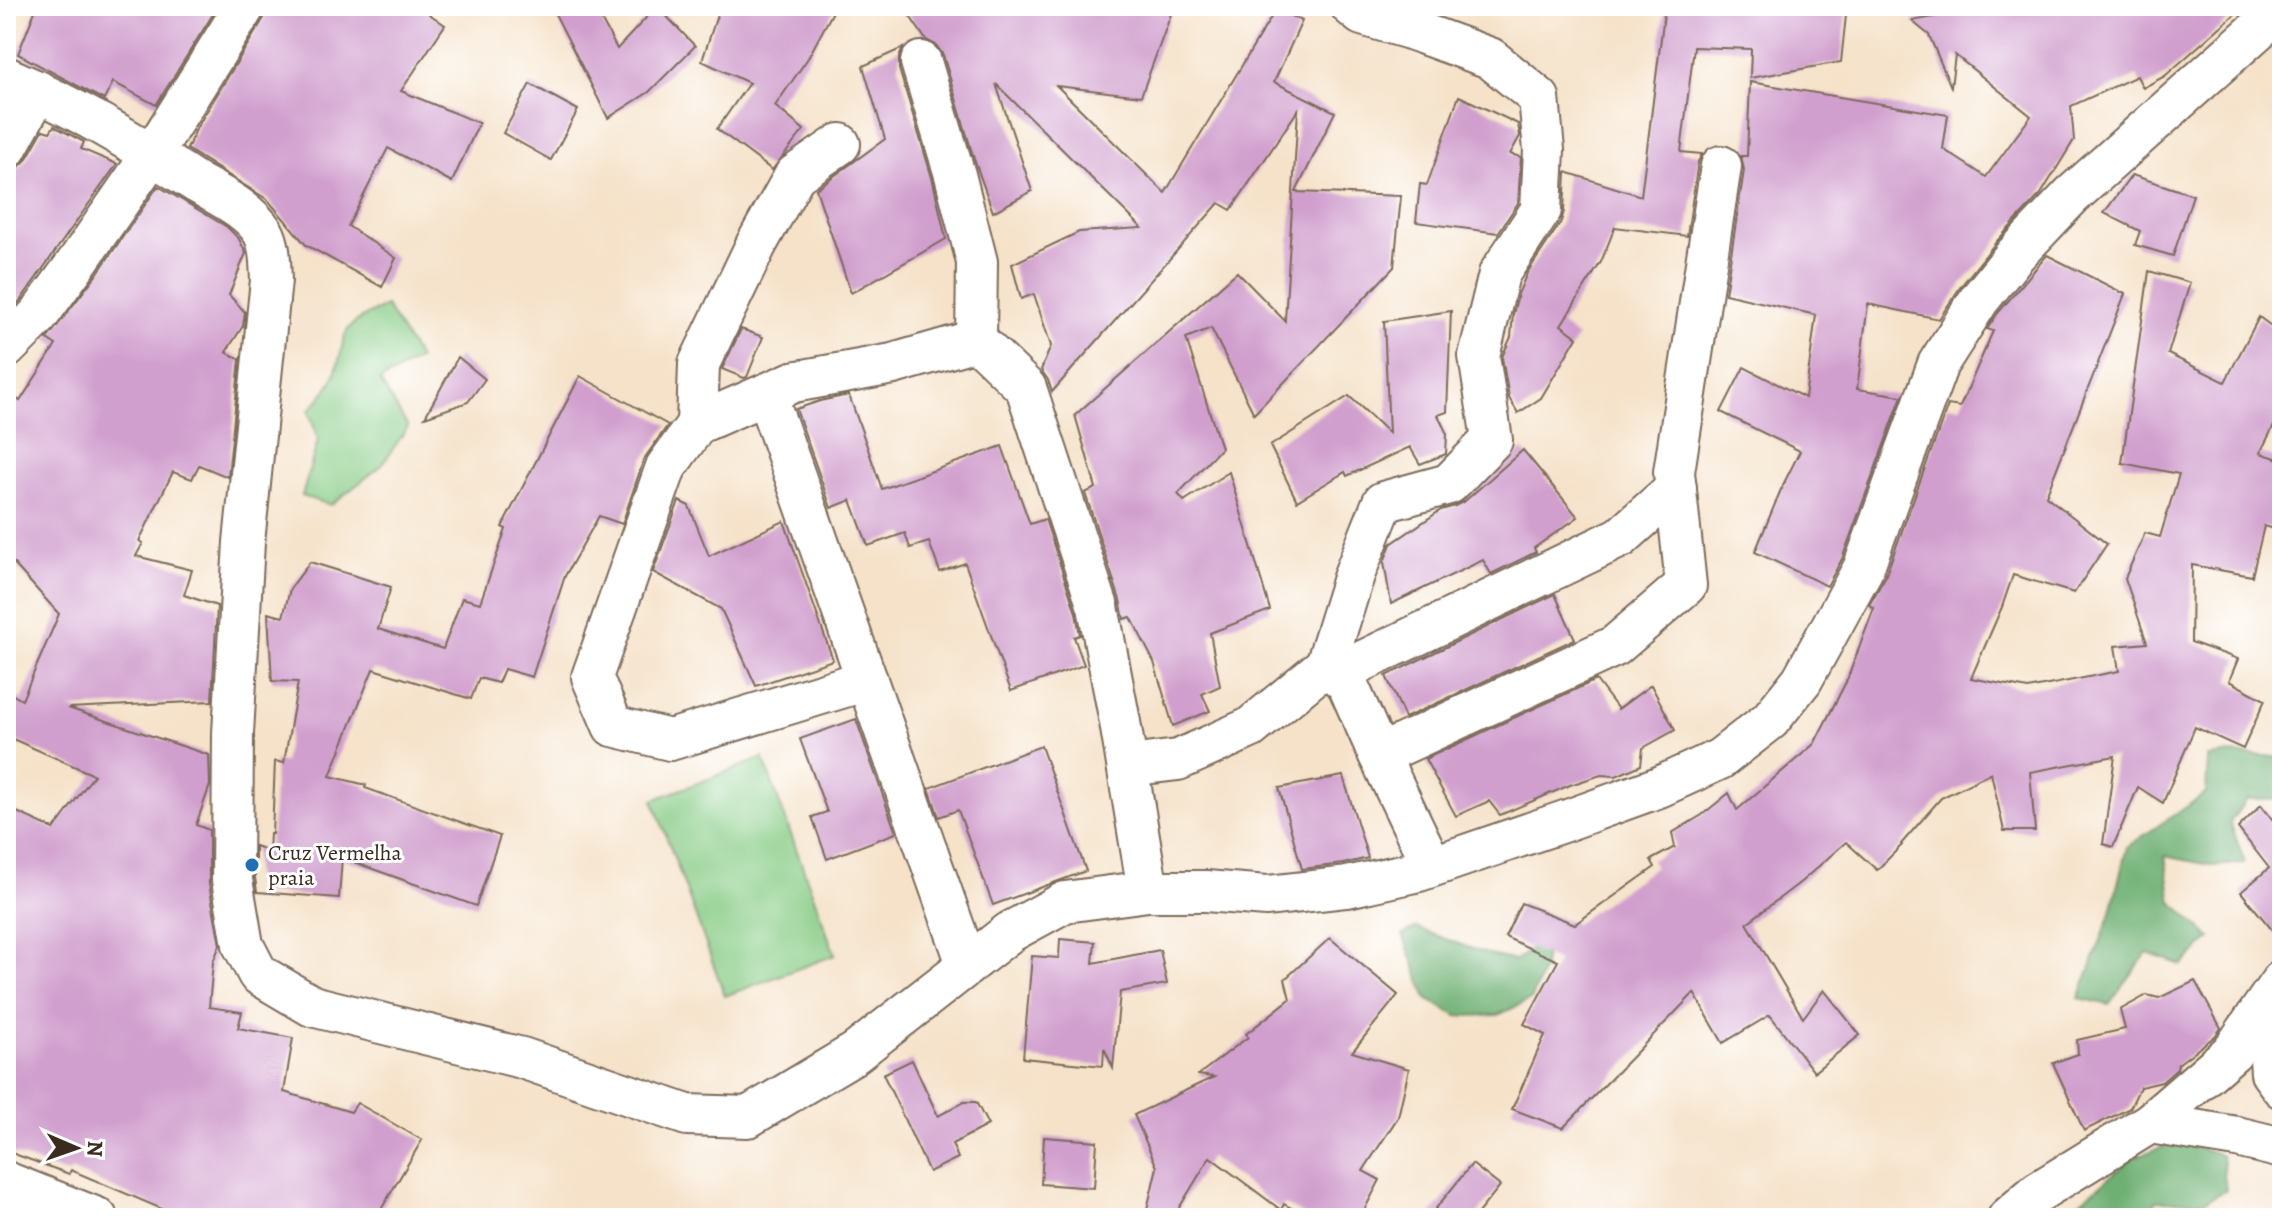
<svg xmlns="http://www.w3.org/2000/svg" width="2288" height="1224" font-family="Alegreya,serif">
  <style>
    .green { fill: #88cc86; stroke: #627b52; stroke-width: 2 }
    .forest { fill: #6eb073; stroke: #546d48; stroke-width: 2 }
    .building { fill: #d09fcd }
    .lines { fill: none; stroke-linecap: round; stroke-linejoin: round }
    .minor-casing { stroke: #7c6a5a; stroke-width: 44 }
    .minor { stroke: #fff; stroke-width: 40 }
    .poi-dot { fill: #1f6fb2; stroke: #fff; stroke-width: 3 }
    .labels { text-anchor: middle; stroke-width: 6; stroke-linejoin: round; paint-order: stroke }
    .poi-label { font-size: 22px; fill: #3b2a1e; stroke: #fff; text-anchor: start }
  </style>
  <rect width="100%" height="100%" fill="#fff"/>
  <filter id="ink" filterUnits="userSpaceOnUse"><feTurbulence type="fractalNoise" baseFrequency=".0125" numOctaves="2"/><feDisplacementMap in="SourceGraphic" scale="16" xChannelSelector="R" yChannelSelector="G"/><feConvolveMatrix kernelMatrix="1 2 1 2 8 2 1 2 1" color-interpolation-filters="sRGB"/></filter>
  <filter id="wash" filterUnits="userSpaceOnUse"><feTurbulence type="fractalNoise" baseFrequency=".006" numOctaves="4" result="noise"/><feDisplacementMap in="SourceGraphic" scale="32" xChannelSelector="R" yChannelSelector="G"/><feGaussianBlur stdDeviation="1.8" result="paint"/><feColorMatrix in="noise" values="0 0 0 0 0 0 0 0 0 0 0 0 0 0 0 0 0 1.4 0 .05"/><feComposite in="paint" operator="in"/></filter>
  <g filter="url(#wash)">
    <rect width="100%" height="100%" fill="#f5e2c9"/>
    <g class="green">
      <path d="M386 306 419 359 380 381 408 427 381 466 331 505 302 496 318 440 309 411C317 401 328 391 333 379 351 332 331 330 386 306Z"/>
      <path d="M763 758 835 955 725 996 653 800Z"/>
    </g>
    <g class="forest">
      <path d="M2229 754 2282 757V800L2247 799 2230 822 2245 863 2215 866 2165 856 2172 902 2211 938 2182 965 2147 953 2109 1005 2079 998 2110 916 2127 847 2206 793 2208 757Z"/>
      <path d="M1416 928 1481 952 1514 961 1546 940 1543 969 1532 999 1498 1015 1457 1016 1427 999 1403 935Z"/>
      <path d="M2180 1141 2222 1155 2226 1190 2204 1202 2156 1201 2150 1218H2075L2076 1205 2134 1157Z"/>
    </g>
    <g id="blocks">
      <g class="building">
        <path d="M37 6H218L156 105 113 82 104 100 18 54Z"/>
        <path d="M268 6H418L445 25 401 91 479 123 452 182 388 148 348 226 396 258 382 287 306 245 268 200 187 149 197 127 264 18Z"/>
        <path d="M551 6H594L617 49 657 6 695 46 649 92 608 118Z"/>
        <path d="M720 6H836L808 58 775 106 804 130 772 170 717 129 749 83 702 61Z"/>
        <path d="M903 6H1174L1141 96 1057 86 1165 193 1276 9 1302 21 1274 82 1335 112 1296 192 1401 196 1394 267 1254 414 1211 328 1186 338 1221 448 1178 494 1184 501 1229 472 1270 610 1210 633 1220 686 1202 694 1210 711 1173 726 1154 662 1131 617 1124 619 1120 600 1085 493 1096 488 1075 415 1237 272 1285 321 1298 110 1231 210 1219 203 1052 392 1048 380 1041 370 1051 346 1034 294 1021 299 1012 264 1079 232 1142 228 996 84 1032 191 993 212 974 159 943 55 936 45 926 40Z"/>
        <path d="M1665 6H1847L1841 62 1750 78 1751 49 1694 47 1681 152 1702 154 1698 162 1687 236 1615 227 1601 262 1561 325 1577 337 1541 398 1518 413 1509 398 1502 357 1511 337 1513 314 1518 294 1527 273 1561 222 1564 211 1566 172 1641 196Z"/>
        <path d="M1992 6H2244L2165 76 2143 88 2137 76 2071 106 2074 140 2041 194 1997 241 1961 286 1939 319 1868 304 1857 389 1902 396 1842 559 1827 586 1755 552 1782 487 1800 451 1721 412 1744 367 1805 398 1816 315 1725 294 1744 170 1741 156H1747L1750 82 1948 115 1943 149 1986 177 2031 116 1955 55 1951 87 1929 35 1912 21Z"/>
        <path d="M903 48 899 58V69L933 181 946 239 851 293 816 189 885 139 863 66Z"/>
        <path d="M530 84 578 110 551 160 503 133Z"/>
        <path d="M1459 96 1518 124 1520 136 1510 154 1521 157 1518 203 1498 233 1416 222 1420 184 1427 185Z"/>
        <path d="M54 126 84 142 81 149 117 164 20 301 8 314 6 313V185L13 170 18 168 26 160 43 130 50 132Z"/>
        <path d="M2132 175 2193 195 2173 256 2135 245 2140 231 2104 213Z"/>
        <path d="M158 186 227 227 239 239 246 253 229 295 245 312 243 326 226 352 240 359 228 477 199 465 192 479 173 472 139 541 143 543 136 556 192 570 184 595 217 606 212 701 68 708 209 755 210 785 196 825 209 830V884L220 945 213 962 209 1007 242 1012 238 1028 293 1038 284 1092 351 1112 357 1103 422 1140 376 1218H183L71 1170 69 1174 6 1151V807L54 829 94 775 6 736V691L22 700 59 614 6 555V392L20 401 56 345 47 339 97 274Z"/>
        <path d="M2047 255 2125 294 2046 496 2107 544 2074 593 2013 575 2002 607 1971 678 2028 689 2119 671 2115 646 2147 643 2125 578 2145 533 2160 537 2179 474 2122 463 2149 271 2190 283 2168 354 2225 382 2259 317 2282 334V410L2260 453 2282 460V531L2264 526 2252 576 2192 565 2191 642 2238 659 2229 681 2265 700 2243 749 2195 727 2163 803 2138 787 2113 847 2103 844 2115 756 2030 772 2035 831H2004L1991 773 1941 798 1901 844 1902 845 1877 870 1846 842 1802 881 1747 923 1803 1018 1824 990 1860 1035 1814 1072 1770 1015 1723 1043 1694 993 1563 1128 1512 1109 1545 1035 1524 1024 1558 961 1505 937 1521 903 1575 924 1655 867 1651 860 1675 847 1672 833 1702 815 1729 793 1737 810 1814 744 1847 680 1874 608 1869 605 1885 577 1948 405 1960 407 1993 331 1987 329 1998 313Z"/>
        <path d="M1451 311 1447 412 1438 415 1447 434 1446 454 1420 464 1410 447 1347 476 1345 472 1297 501 1270 446 1349 396 1389 433 1384 321Z"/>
        <path d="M741 329 763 337 747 377 744 378 722 369Z"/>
        <path d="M458 357 485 379 468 402 425 417Z"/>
        <path d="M580 376 668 425 644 459 622 524 599 516 565 576 532 677 504 669 498 683 479 678 471 699 373 669 330 776 366 785 365 788 500 836 476 906 342 858 339 898 257 892 255 878V846L269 851 270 834H272L275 761 284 763 298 682 272 681 268 613 283 617 290 589 310 562 391 587 378 629 443 649 462 598 480 603 506 529 502 527Z"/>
        <path d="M849 395 882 489 1002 446 1030 524 1045 519 1076 613 1080 635 1074 637 1084 665 1011 691 965 563 940 572 929 542 910 548 905 533 868 546 851 500 831 508 796 409 820 401Z"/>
        <path d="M1523 450 1578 517 1534 548 1536 552 1491 574 1483 560 1391 604 1384 562 1391 544 1441 510 1455 506 1465 501Z"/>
        <path d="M679 501 689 506 709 556 784 521 833 660 756 686 721 609 653 572Z"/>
        <path d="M1555 594 1575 639 1405 718 1386 676Z"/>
        <path d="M1596 680 1618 709 1651 685 1675 730 1643 748 1641 765 1616 776 1601 775 1570 785 1500 815 1489 801 1456 816 1425 759Z"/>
        <path d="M856 719 896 833 827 859 812 817 827 812 800 739Z"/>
        <path d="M1041 746 1086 871 993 905 958 810 939 817 929 788Z"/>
        <path d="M1343 776 1368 858 1343 864 1302 869 1279 788Z"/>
        <path d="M2261 805 2282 831V942L2241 892 2269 868 2238 828Z"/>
        <path d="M1330 938 1398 995 1352 1052 1409 1069 1398 1117 1363 1171 1380 1180 1360 1218H1310L1284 1204 1281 1210 1210 1157 1173 1218H1145L1157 1167 1134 1115 1214 1077 1198 1075 1248 1037 1246 1034 1290 999 1285 979Z"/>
        <path d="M1060 939 1095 942 1093 963 1160 950 1167 984 1120 992 1113 1068 1104 1048 1103 1066 1023 1058 1032 956 1059 958Z"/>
        <path d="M2195 981 2221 1028 2215 1036 2178 1064 2177 1069 2162 1082 2140 1087 2130 1108 2084 1131 2053 1063 2078 1054 2077 1040 2125 1029 2120 1010 2147 995 2159 998Z"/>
        <path d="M912 1060 938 1116 964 1102H976L988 1125 952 1144 958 1158 929 1172 883 1074Z"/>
        <path d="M1044 1137 1097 1141 1094 1188 1041 1184Z"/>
        <path d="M1472 1164 1500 1186 1474 1218H1428Z"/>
      </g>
    </g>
  </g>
  <g filter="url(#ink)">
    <use href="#blocks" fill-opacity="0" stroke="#7c6a5a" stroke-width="2"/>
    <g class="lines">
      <defs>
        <g id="minor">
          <path d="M1351 6 1362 15 1410 29 1490 58 1539 98 1544 150 1541 210 1499 274 1479 356 1492 440 1449 484 1383 502 1354 575 1326 665 1347 683 1379 755"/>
          <path d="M921 62 955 175 977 262 976 340"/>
          <path d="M6 77C73 106 133 142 194 181 217 195 248 208 263 232 271 246 270 264 271 280L244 542 233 733 232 880 243 945 258 974 312 1006 522 1058 687 1115 748 1117 855 1053 1010 932 1065 902 1148 891H1206L1267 896 1347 887 1419 871 1568 820 1659 787 1720 759 1770 720 1802 680 1863 569 1938 364 1979 300 2015 255 2072 195 2282 8"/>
          <path d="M6 149 38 91"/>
          <path d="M6 348 38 316 78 261 153 153 245 6"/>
          <path d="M766 394 967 964"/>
          <path d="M697 424 699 364 756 245 795 175 840 144"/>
          <path d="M1336 674 1621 537 1676 488"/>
          <path d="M867 680 670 740 613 726 592 677 666 467 697 424 793 382 893 364 976 340 1026 388 1098 607 1120 722 1148 891"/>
          <path d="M1128 766 1178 760 1250 728 1326 665"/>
          <path d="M1432 866 1379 755 1615 646 1686 585 1674 472 1721 166"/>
          <path d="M2275 992 2268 1026 2271 1073 2282 1088"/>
          <path d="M2150 1123 2237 1137 2282 1148"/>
          <path d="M6 1182 97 1218"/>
          <path d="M2008 1218 2038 1192 2150 1123 2232 1052 2282 980"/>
        </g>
      </defs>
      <use href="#minor" class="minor-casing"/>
      <use href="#minor" class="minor"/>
    </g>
  </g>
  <circle class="poi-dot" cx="252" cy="865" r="8"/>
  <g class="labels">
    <g class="poi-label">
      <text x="268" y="860">Cruz Vermelha<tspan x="268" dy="25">praia</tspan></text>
    </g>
  </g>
  <rect width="2288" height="1224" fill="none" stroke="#fff" stroke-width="32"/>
  <g transform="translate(76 1148) rotate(92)" stroke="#ffffff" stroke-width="6" paint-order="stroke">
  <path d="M0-6L14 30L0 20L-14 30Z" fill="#3b2a1e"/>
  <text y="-12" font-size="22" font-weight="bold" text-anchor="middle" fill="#3b2a1e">N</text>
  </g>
</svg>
